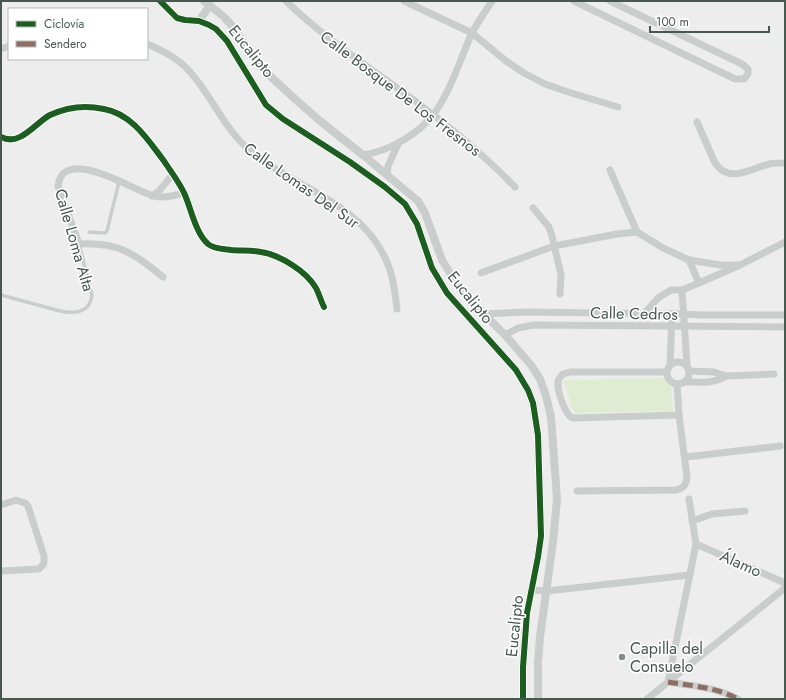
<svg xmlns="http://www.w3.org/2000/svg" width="786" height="700" font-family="Jost,sans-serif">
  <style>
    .green { fill: #e0ecd2 }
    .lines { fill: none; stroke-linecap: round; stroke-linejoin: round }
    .service { stroke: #c9cecc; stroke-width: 3.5 }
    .minor { stroke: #c9cecc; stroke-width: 7 }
    .tertiary { stroke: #c9cecc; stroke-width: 8 }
    .quiet { stroke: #8d6e63; stroke-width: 5; stroke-dasharray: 10 5; stroke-linecap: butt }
    .cycleway-casing { stroke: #fff; stroke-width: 8 }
    .cycleway { stroke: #1b5e20; stroke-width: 6 }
    .poi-dot { fill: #818c87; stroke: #fff; stroke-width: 1.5 }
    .labels { text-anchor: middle; stroke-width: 3; stroke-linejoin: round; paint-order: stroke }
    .street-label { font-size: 16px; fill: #465850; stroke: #fff }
    .poi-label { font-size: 16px; fill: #465850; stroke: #fff; text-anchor: start }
  </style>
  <rect width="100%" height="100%" fill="#eeedee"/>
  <path class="green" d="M666 378 671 386 673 411 574 413 563 380Z"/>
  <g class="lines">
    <g class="service">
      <path d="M89 232 105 233 107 231 119 182"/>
      <path d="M1 295 60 311C75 314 90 313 92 295L79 244"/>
    </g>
    <g class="minor">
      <path d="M286 1C324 38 369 67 411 98 448 125 483 154 515 187"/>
      <path d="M404 1 472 33 506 61 524 73 545 84 568 92 618 107"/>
      <path d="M574 1 735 79H744L748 74V69L742 64 610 1"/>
      <path d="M147 44C162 50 179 59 190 72 211 95 223 126 246 147 285 182 341 196 373 238 391 262 394 281 397 309"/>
      <path d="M1 49 9 46"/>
      <path d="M697 122 715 163C729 184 750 169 769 164 774 163 780 163 785 163"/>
      <path d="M1 137C20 147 35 123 50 115 67 107 86 105 104 109 132 114 148 140 164 161 171 172 180 183 185 195 191 209 196 234 208 244 214 249 223 249 231 250 241 251 251 250 261 252 280 255 306 271 316 288 319 294 321 301 324 307"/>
      <path d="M363 155C389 151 417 135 433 115 450 93 460 60 471 35 477 23 485 12 492 1"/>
      <path d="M610 170 637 232 663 248 689 260 720 265H740"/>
      <path d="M387 175 388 166 399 142"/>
      <path d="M152 196 159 191 173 174"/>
      <path d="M533 208 549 227 552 236 561 275 560 294"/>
      <path d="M689 260 699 283"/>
      <path d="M481 273 554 246 617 234 637 232"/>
      <path d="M163 277C133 253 119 242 79 244L58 186C63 144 134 191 154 196 164 199 175 195 185 193"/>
      <path d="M682 290 687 365"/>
      <path d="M484 314 524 312 683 314 701 315H785"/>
      <path d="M644 314 658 298 671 290H682L699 283 740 265 785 242"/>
      <path d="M505 335 518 328 534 325 785 327"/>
      <circle cx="678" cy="373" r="11"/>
      <path d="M670 365 672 315"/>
      <path d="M690 371 714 372 726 376 774 374"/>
      <path d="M667 372H570L563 374C561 376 558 379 558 382 557 391 565 414 572 418L679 415"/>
      <path d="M685 382C699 382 714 384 726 376"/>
      <path d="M686 457 780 446"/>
      <path d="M577 491 676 490C684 488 686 485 687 477L679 415 677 384"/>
      <path d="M1 505 16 500 25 503 28 506 44 556V563L42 566 39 569 1 571"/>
      <path d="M692 521 712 514 745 511"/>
      <path d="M696 544 785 583"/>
      <path d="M531 590 547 591 690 575"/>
      <path d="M668 682 696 544 689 499"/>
      <path d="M668 682C692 686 716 687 738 699"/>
      <path d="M647 699 785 588"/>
    </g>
    <g class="tertiary">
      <path d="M160 1 177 18 185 20 199 21 209 25 216 29 227 41 266 105 283 119 350 162 385 187 405 204 417 224 432 268 447 293 516 370 528 390 533 403 538 435 541 536 538 557 527 613 523 667V699"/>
      <path d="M204 1 224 17 234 28 247 48 267 73 295 99 320 121 363 155 418 201 425 213 442 260 458 286 484 314 505 335 531 365 540 379 546 396 551 417 557 499 553 542 540 637 538 663V699"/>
      <path d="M199 21 210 5"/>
    </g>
    <path class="quiet" d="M668 682C692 686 716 687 738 699"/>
    <defs>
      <g id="cycleway">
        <path d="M160 1 177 18 185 20 199 21 209 25 216 29 227 41 266 105 283 119 350 162 385 187 405 204 417 224 432 268 447 293 516 370 528 390 533 403 538 435 541 536 538 557 527 613 523 667V699"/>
        <path d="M1 137C20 147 35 123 50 115 67 107 86 105 104 109 132 114 148 140 164 161 171 172 180 183 185 195 191 209 196 234 208 244 214 249 223 249 231 250 241 251 251 250 261 252 280 255 306 271 316 288 319 294 321 301 324 307"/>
      </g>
    </defs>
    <use href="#cycleway" class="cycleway-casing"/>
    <use href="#cycleway" class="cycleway"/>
  </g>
  <circle class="poi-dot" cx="622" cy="657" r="4"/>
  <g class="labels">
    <g class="street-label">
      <text transform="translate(252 51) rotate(51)" y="6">Eucalipto</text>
      <text transform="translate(401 93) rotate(37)" y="6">Calle Bosque De Los Fresnos</text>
      <text transform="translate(302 185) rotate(35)" y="6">Calle Lomas Del Sur</text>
      <text transform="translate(75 240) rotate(74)" y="6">Calle Loma Alta</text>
      <text transform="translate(471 297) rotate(51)" y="6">Eucalipto</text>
      <text transform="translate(634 313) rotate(1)" y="6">Calle Cedros</text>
      <text transform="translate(741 563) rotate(24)" y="6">Álamo</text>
      <text transform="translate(514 626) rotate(-84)" y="6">Eucalipto</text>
    </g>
    <g class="poi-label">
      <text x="630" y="654">Capilla del<tspan x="630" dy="18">Consuelo</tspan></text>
    </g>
  </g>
  <rect width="786" height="700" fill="none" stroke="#465850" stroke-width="4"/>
  <rect x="8" y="8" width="140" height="52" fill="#ffffff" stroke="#b5bcb9"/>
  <rect x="16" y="21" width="20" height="6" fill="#1b5e20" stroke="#b5bcb9"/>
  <text x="44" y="28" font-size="12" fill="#465850">Ciclovía</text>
  <rect x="16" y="41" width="20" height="6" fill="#8d6e63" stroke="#b5bcb9"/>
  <text x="44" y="48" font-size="12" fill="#465850">Sendero</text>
  <path d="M650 26v6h119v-6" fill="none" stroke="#465850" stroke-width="2"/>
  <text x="656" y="26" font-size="12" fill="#465850" stroke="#ffffff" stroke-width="3" paint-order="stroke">100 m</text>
</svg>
